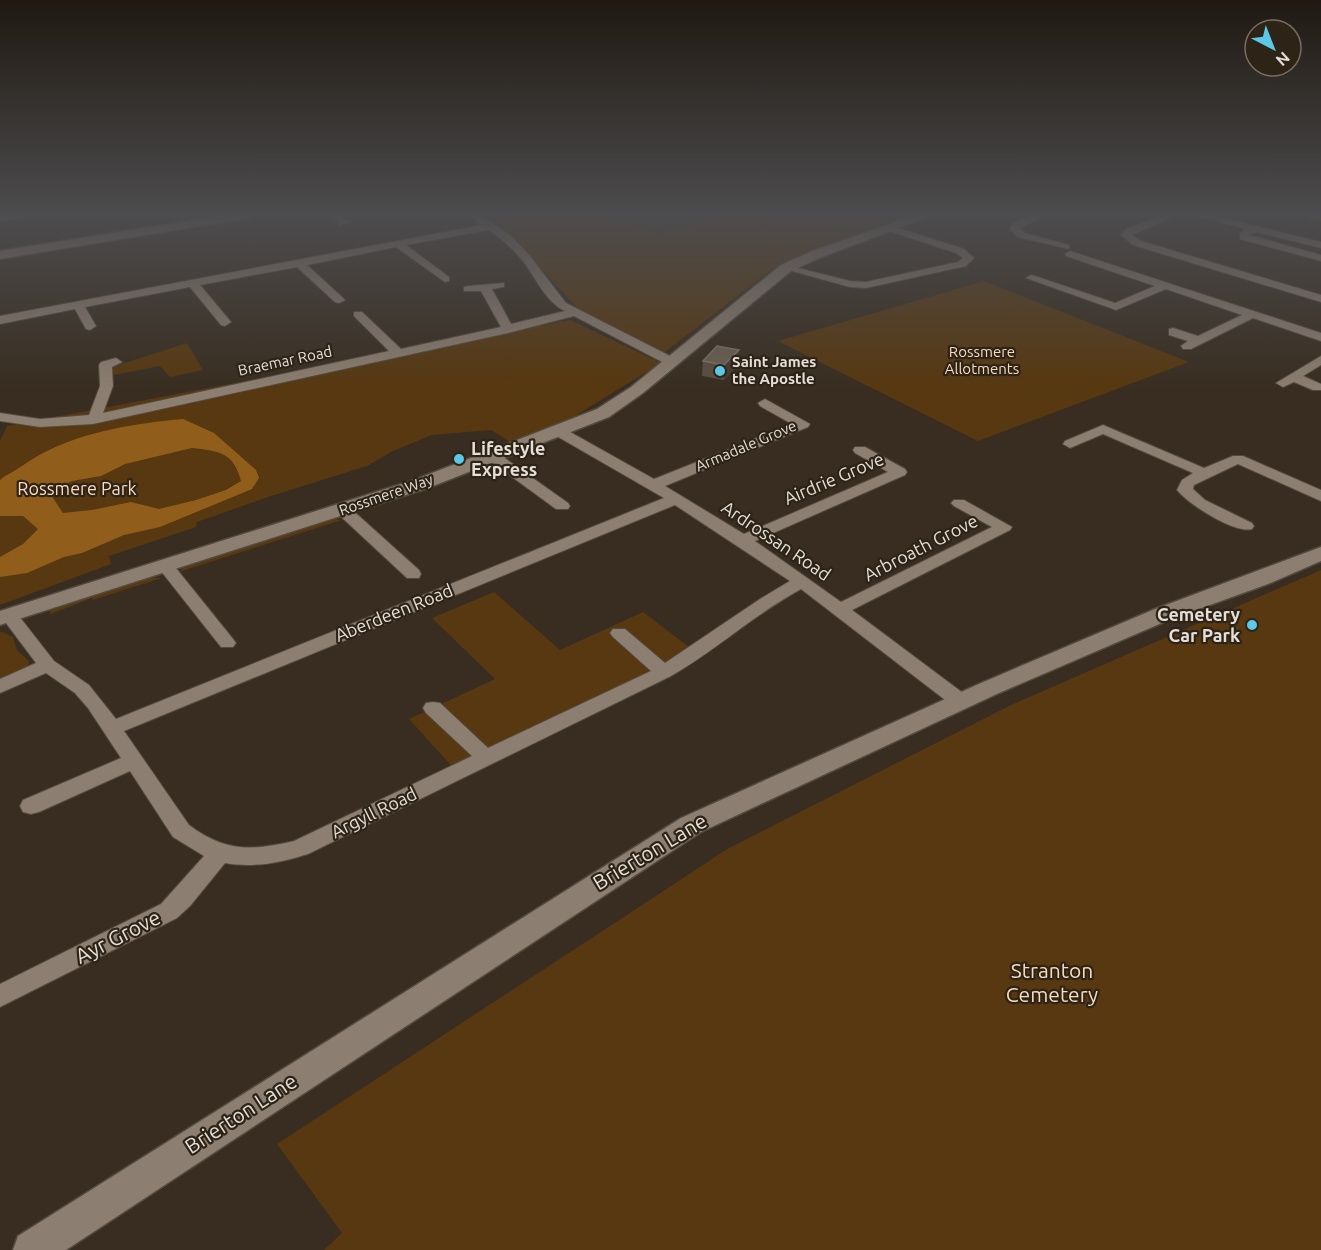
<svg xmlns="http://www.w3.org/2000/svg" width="1321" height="1250" font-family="Ubuntu,sans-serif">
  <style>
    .built { fill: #423220 }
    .green { fill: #573810 }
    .water { fill: #905d1a; fill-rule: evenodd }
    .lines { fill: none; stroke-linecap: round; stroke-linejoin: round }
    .minor-casing { stroke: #534a3f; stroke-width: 2 }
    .tertiary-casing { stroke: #534a3f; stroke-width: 3 }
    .minor { fill: #8c7e70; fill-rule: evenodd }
    .tertiary { fill: #8c7e70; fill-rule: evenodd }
    .wall { fill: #5a4e41 }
    .shaded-wall { fill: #463a2d }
    .building { fill: #695e51; stroke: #7c7266; stroke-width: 1.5 }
    .poi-dot { fill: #5ac8e6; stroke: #2e2317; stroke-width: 2 }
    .labels { text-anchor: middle; stroke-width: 4.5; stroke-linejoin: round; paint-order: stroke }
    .far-park-label { font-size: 15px; fill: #f9dbbb; stroke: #2e2317 }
    .far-street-label { font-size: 15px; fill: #e6dfd7; stroke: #2e2317 }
    .far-poi-label { font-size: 15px; font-weight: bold; fill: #e6dfd7; stroke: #2e2317; text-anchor: start }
    .poi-label { font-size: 18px; font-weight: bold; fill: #e6dfd7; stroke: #2e2317; text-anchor: start }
    .street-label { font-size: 18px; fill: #e6dfd7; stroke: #2e2317 }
    .park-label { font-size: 18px; fill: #f9dbbb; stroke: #2e2317 }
    .near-street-label { font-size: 21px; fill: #e6dfd7; stroke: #2e2317 }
    .near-park-label { font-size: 21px; fill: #f9dbbb; stroke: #2e2317 }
  </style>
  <rect width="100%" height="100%" fill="#382d20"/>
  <path class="built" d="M606 214H725L660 234Z"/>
  <g class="green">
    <path d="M510 214H606L660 234 725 214H879L898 220 772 269 665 352 577 308 495 218Z"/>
    <path d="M984 281 1189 362 978 441 778 341Z"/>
    <path d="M570 320 661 363 557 427 513 444 491 430 432 435 393 451 367 466 268 497 197 522 196 527 109 556 111 564 0 605V441L7 426Z"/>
    <path d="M187 343 203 370 170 377 160 366 114 375 112 367Z"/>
    <path d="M335 519 342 520 179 572 183 568Z"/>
    <path d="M1321 570V1250H324L342 1233 277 1144 729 848 1011 705Z"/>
    <path d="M151 578H162L93 600 92 598 51 614 49 610Z"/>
    <path d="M494 592 560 650 643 612 697 653 456 771 409 719 495 679 432 618Z"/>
    <path d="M0 631 13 637 17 650 29 661 28 668 0 685Z"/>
  </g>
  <path class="water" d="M183 419 214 433 256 470 259 478 252 489 160 527 124 535 82 553 64 557 27 573 0 577V557L23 544 38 529 23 516H0V480L5 476C19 469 31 459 45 452 86 431 137 423 183 419ZM192 448C218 451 234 452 241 481L226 490 196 500 159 509 131 502 92 510 63 513 49 492 72 481 101 476 125 464Z"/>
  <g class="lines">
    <defs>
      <g id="minor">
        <path d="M10 214H35L30 217 0 221V215Z"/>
        <path d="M327 214H339L351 222 339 225 338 222Z"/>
        <path d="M467 214H478L510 235 530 256 566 303 676 359 678 362 676 365H668L574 316 508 333 93 424 40 427 0 421V413L40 419 89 415 100 386 99 365 101 362 116 358 122 362 112 367 113 386 103 413 389 351 354 316V312H362L401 349 501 327 481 291H464V287L468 286 504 283V287L492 289 511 324 565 311C545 301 536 278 523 261 513 249 501 238 489 230L406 245 449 277V281L445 282 396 247 307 265 343 298 345 300 339 303 335 302 297 267 200 285 231 322 225 326 221 325 190 287 85 307 96 326 90 330 86 329 75 309 0 324V316L482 225Z"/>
        <path d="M1035 214H1048L1020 228 1025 233 1069 245V249L1017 237 1010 229 1013 223Z"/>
        <path d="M1166 214H1179L1132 235 1141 241 1321 295V302L1133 245 1121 235 1126 229Z"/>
        <path d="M1190 214H1206L1321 242V248L1257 232 1249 235 1321 255V261L1240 239V233L1246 229Z"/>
        <path d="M889 225 964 249 974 258 966 266 866 288 850 287 781 268 786 265 850 281 866 282 958 262 963 258 956 253 886 230 884 228Z"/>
        <path d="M1070 251 1321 333V341L1253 318 1191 349H1183L1181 346 1188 341 1169 335V329L1173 328 1198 336 1242 315 1166 289 1116 310 1026 278 1031 275 1035 276 1115 303 1155 286 1066 256 1065 254Z"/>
        <path d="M1321 356V365L1303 376 1321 384V390H1313L1294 382 1283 387 1276 383Z"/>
        <path d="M765 399 810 424 808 427 665 486 744 534 888 472 855 453 853 450 855 447H865L905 469 907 472 905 475 755 541 841 602 992 527 954 506 951 503 954 500H964L1012 527 1010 530 852 610 967 696 970 701 967 706 960 707 953 706 801 589C755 614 716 650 671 676L308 854C281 863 253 868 225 863L190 906 177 918 0 1007V984L161 904 204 856 173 837 130 771 39 812 31 814 23 812 20 806 23 800 121 758 88 708 75 693 46 673 0 693V679L36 663 0 615 3 611H15L54 661 89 685 116 719 664 498 553 434 551 431 553 428H563L654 479 792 424 760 406 758 403ZM675 505 790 581 760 599 665 663 625 629H613L610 633 613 637 651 671 488 748 440 703 433 702 426 703 423 708 426 713 472 756 294 841C252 851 225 852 189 825L124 731Z"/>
        <path d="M1103 425 1204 468 1233 456H1243L1321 490V501L1238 464 1194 485 1193 489 1205 500 1252 523 1254 526 1252 529C1235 534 1188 504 1177 490L1182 480 1193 473 1103 434 1070 448 1063 444 1065 441Z"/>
        <path d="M494 453 499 454 568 503 570 506 568 509H556L489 460 487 457 489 454Z"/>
        <path d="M343 505 349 507 419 570 421 574 419 578H407L337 513 335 510 337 507Z"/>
        <path d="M165 561 171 562 233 639 236 643 233 647H221L157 566Z"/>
      </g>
      <g id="tertiary">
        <path d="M229 214H256L250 218 0 259V251Z"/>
        <path d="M919 214H936L822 257 791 271 643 393 609 417 428 488 0 625V611L414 480 597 409 631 387 781 265 812 251Z"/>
        <path d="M1306 214H1321V220L1308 217Z"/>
        <path d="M1321 547V561L1268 584 1171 619 999 693 701 832 66 1250H13L18 1236 681 818 981 683 1155 609Z"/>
      </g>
    </defs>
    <use href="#minor" class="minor-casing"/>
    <use href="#tertiary" class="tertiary-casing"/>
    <use href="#minor" class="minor"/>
    <use href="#tertiary" class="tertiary"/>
  </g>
  <path class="wall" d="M703 361 738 365 724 380 702 376Z"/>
  <path class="shaded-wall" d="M739 350 738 365 724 380V365Z"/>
  <path class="building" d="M717 346 739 350 724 365 703 361Z"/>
  <linearGradient id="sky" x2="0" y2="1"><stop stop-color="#1f1912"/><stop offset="0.55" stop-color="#4d4c4e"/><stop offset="1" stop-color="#4d4c4e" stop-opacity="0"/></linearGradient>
  <rect width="1321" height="389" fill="url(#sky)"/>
  <g class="poi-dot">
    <circle cx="720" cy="371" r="6"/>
    <circle cx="459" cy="459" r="6"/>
    <circle cx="1252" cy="625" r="6"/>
  </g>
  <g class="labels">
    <g class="far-park-label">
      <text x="982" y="357">Rossmere<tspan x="982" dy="17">Allotments</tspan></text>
    </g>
    <g class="far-street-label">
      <text transform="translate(285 361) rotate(-12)" y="5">Braemar Road</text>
      <text transform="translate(746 446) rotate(-23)" y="5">Armadale Grove</text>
      <text transform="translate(386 495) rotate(-19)" y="5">Rossmere Way</text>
    </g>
    <g class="far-poi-label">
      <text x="732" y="367">Saint James<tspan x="732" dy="17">the Apostle</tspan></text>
    </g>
    <g class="poi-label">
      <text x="471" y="455">Lifestyle<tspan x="471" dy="21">Express</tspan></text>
      <text x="1240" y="621" text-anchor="end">Cemetery<tspan x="1240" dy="21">Car Park</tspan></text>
    </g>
    <g class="street-label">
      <text transform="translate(834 479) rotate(-23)" y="6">Airdrie Grove</text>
      <text transform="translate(776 541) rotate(34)" y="6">Ardrossan Road</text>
      <text transform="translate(921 548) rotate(-27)" y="6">Arbroath Grove</text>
      <text transform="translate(394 613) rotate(-22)" y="6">Aberdeen Road</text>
      <text transform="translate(374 813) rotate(-26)" y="6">Argyll Road</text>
    </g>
    <g class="park-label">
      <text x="77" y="495">Rossmere Park</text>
    </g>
    <g class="near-street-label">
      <text transform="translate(650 852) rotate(-31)" y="7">Brierton Lane</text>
      <text transform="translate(118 937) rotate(-27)" y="7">Ayr Grove</text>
      <text transform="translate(241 1114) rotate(-33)" y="7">Brierton Lane</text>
    </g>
    <g class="near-park-label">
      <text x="1052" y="978">Stranton<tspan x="1052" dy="24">Cemetery</tspan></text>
    </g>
  </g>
  <g transform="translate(1273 48) rotate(138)"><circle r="28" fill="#2e2317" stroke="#786e64" stroke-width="1.5"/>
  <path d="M0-4.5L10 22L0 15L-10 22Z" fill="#5ac8e6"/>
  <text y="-9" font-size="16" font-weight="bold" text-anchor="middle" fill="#e6dfd7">N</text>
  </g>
</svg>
